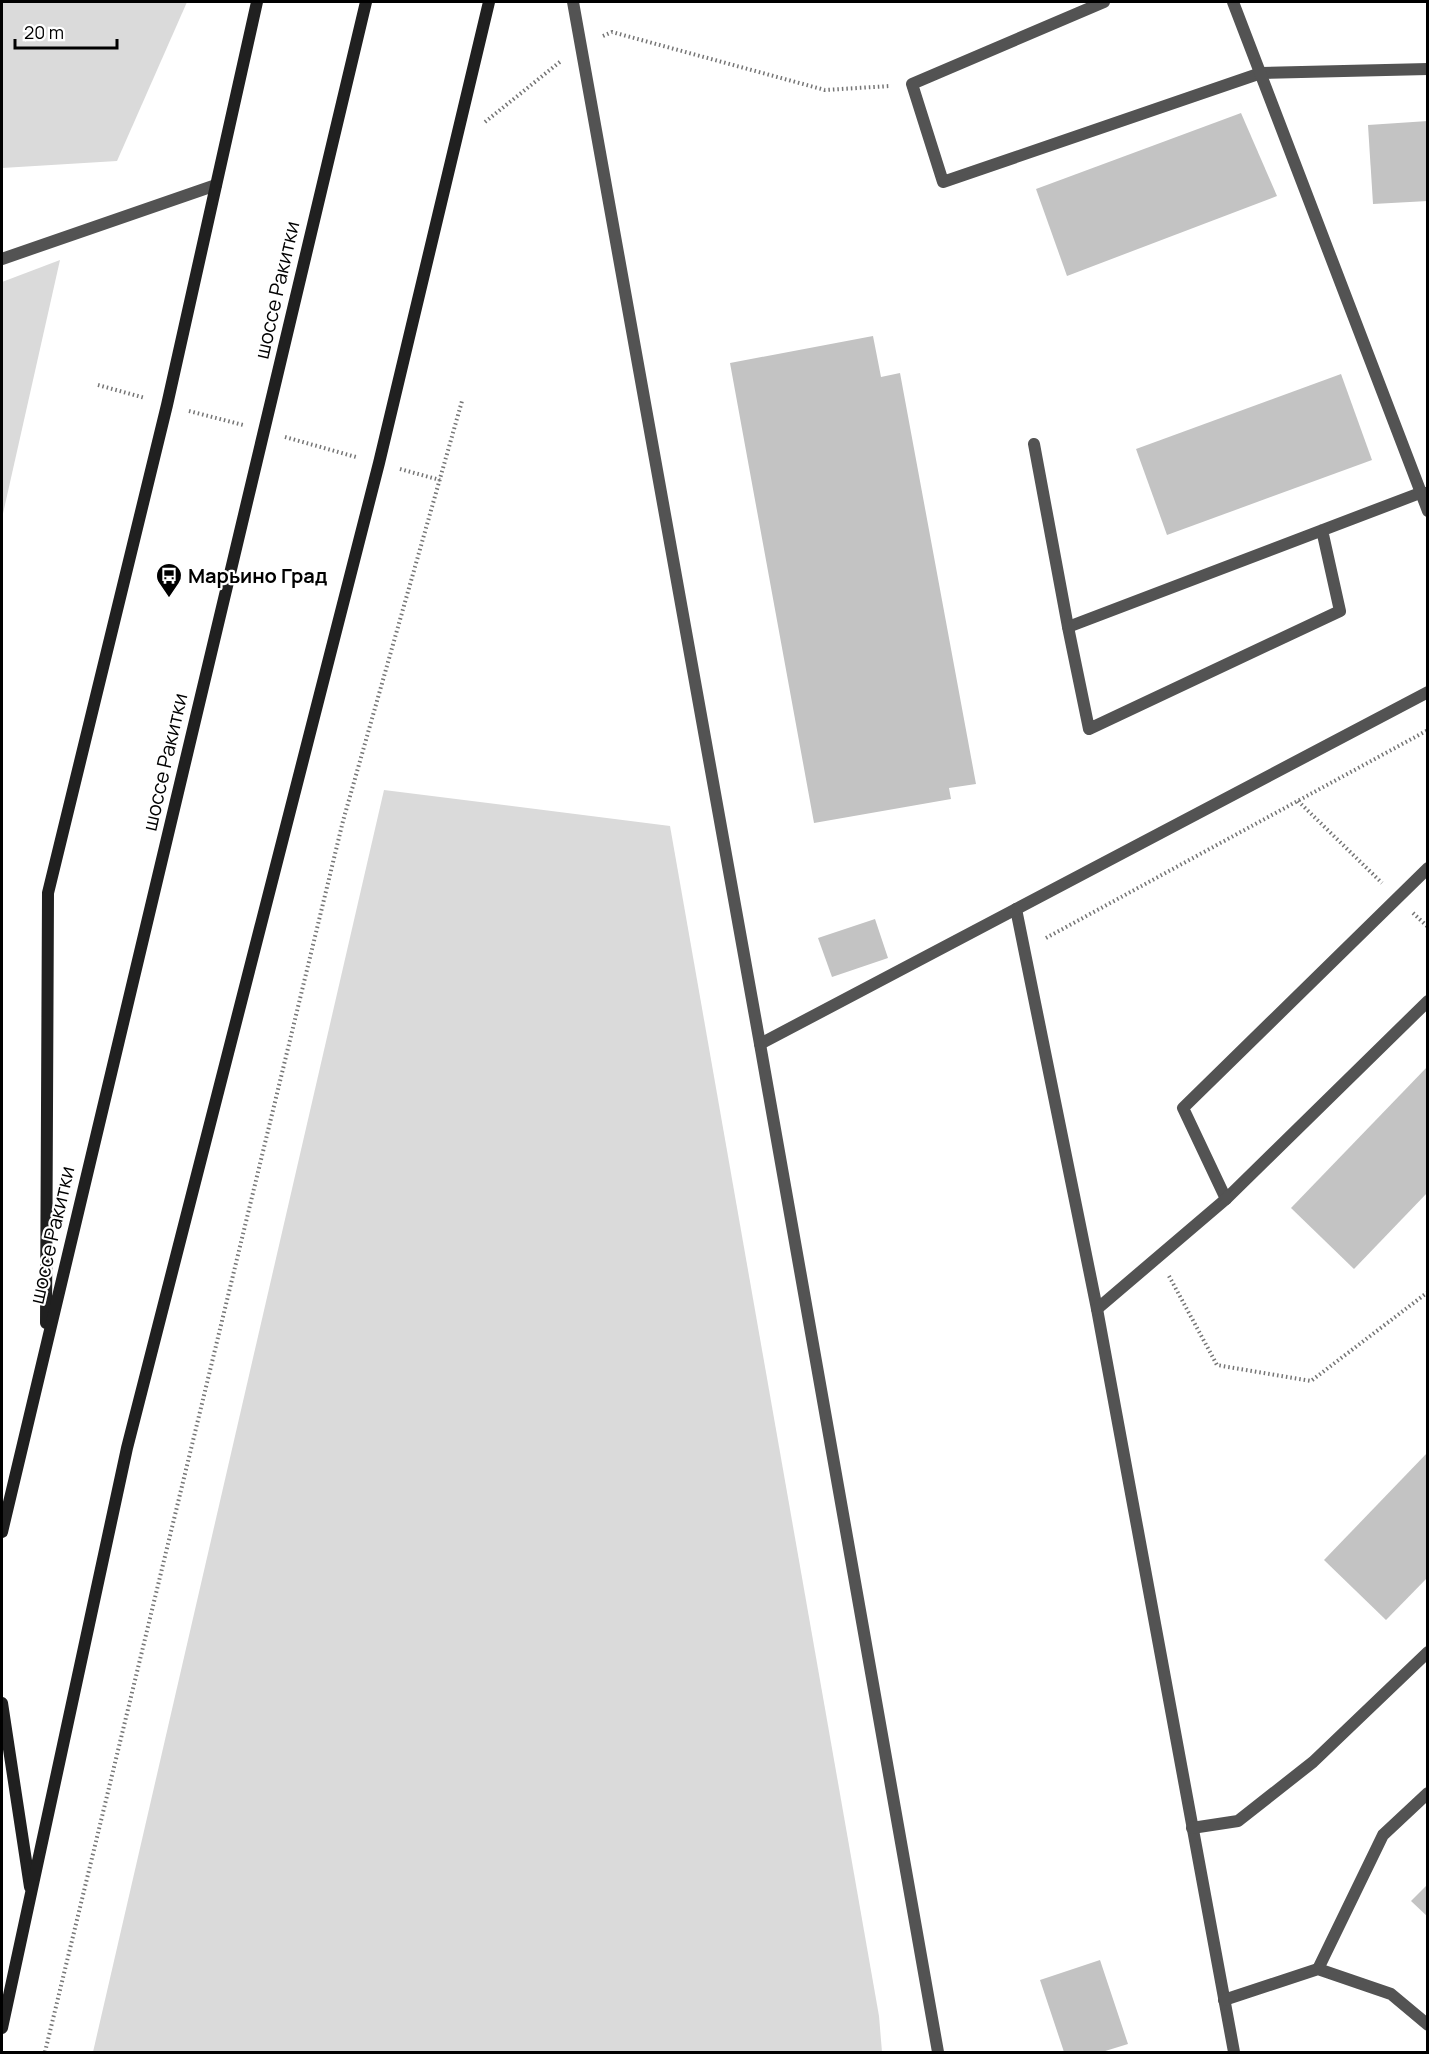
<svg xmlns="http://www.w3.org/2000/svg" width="1429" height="2054" font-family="Manrope,sans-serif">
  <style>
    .green { fill: #dadada }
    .building { fill: #c3c3c3 }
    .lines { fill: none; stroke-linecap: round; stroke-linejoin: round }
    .path { stroke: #757575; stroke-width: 4; stroke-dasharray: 1.5 3; stroke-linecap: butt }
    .lane { stroke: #535353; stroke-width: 12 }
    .street { stroke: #535353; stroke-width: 12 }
    .secondary { stroke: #202020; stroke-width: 12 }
    .labels { text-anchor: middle; stroke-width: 4.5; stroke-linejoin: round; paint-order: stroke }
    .street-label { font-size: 20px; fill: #000; stroke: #fff }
    .poi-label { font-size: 20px; font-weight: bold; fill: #000; stroke: #fff; text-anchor: start }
  </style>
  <rect width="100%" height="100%" fill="#fff"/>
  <g class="green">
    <path d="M2 2H187L117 161 2 168Z"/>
    <path d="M60 260 2 518V282Z"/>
    <path d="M384 790 670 826 879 2016 882 2052H93Z"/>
  </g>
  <g class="building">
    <path d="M1241 113 1277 196 1067 276 1036 189Z"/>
    <path d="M1428 121V201L1373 204 1368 125Z"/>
    <path d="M873 336 881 377 900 373 976 784 949 788 951 799 814 823 730 363Z"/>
    <path d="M1341 374 1372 460 1167 535 1136 449Z"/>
    <path d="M875 919 888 958 832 977 818 938Z"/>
    <path d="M1428 1066V1192L1354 1269 1291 1208Z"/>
    <path d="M1428 1452V1577L1386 1620 1324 1560Z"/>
    <path d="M1428 1884V1917L1411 1901Z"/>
    <path d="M1100 1960 1128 2044 1102 2052H1064L1040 1980Z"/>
  </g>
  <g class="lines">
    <g class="path">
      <path d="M603 36 612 32 825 90 890 86"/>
      <path d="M485 122 561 61"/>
      <path d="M98 385 145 398"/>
      <path d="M189 411 243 425"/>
      <path d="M285 437 356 457"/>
      <path d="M400 469 440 480"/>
      <path d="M1298 801 1382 883"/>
      <path d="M1413 913 1428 927"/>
      <path d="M1046 938 1428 730"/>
      <path d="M1169 1276 1217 1365 1311 1381 1428 1292"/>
      <path d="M45 2052 343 821 462 401"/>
    </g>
    <g class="lane">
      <path d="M1104 2 912 84 943 182 1261 73 1428 69"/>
      <path d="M1233 2 1428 511"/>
      <path d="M2 259 216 185"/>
      <path d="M1034 444 1068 627"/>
      <path d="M1322 530 1340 611 1089 729 1068 627 1420 493H1428"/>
      <path d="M1016 909 1097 1309 1234 2052"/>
      <path d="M1226 1199 1183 1108 1428 868"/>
      <path d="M1097 1309 1226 1199 1428 1001"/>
      <path d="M1192 1828 1238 1821 1313 1762 1428 1652"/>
      <path d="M1318 1969 1383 1835 1428 1793"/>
      <path d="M1224 2000 1318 1969 1391 1994 1428 2025"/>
    </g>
    <g class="street">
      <path d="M573 2 760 1044 938 2052"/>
      <path d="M760 1044 1428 692"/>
    </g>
    <g class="secondary">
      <path d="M46 1323 48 893 167 405 257 2"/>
      <path d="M2 1532 366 2"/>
      <path d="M2 1703 30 1887"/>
      <path d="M2 2028 127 1448 379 463 489 2"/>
    </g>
  </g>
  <defs>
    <symbol id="bus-pin" viewBox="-11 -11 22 30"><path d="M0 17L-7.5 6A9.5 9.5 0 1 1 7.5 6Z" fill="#000" stroke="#fff"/><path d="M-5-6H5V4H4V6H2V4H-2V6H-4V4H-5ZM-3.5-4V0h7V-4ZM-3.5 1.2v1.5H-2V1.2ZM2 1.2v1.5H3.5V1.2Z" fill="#fff"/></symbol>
  </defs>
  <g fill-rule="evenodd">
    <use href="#bus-pin" x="154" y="561" width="30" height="40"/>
  </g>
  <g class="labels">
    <g class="street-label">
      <text transform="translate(277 290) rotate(-77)" y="7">шоссе Ракитки</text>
      <text transform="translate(165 762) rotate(-77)" y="7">шоссе Ракитки</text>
      <text transform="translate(52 1235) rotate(-77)" y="7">шоссе Ракитки</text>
    </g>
    <g class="poi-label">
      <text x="188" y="583">Марьино Град</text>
    </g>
  </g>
  <rect width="1429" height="2054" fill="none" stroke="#000000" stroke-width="6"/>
  <path d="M15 39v9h102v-9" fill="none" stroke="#000000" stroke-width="3"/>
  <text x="24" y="39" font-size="18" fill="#000000" stroke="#ffffff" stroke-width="4.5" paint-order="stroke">20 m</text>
</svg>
